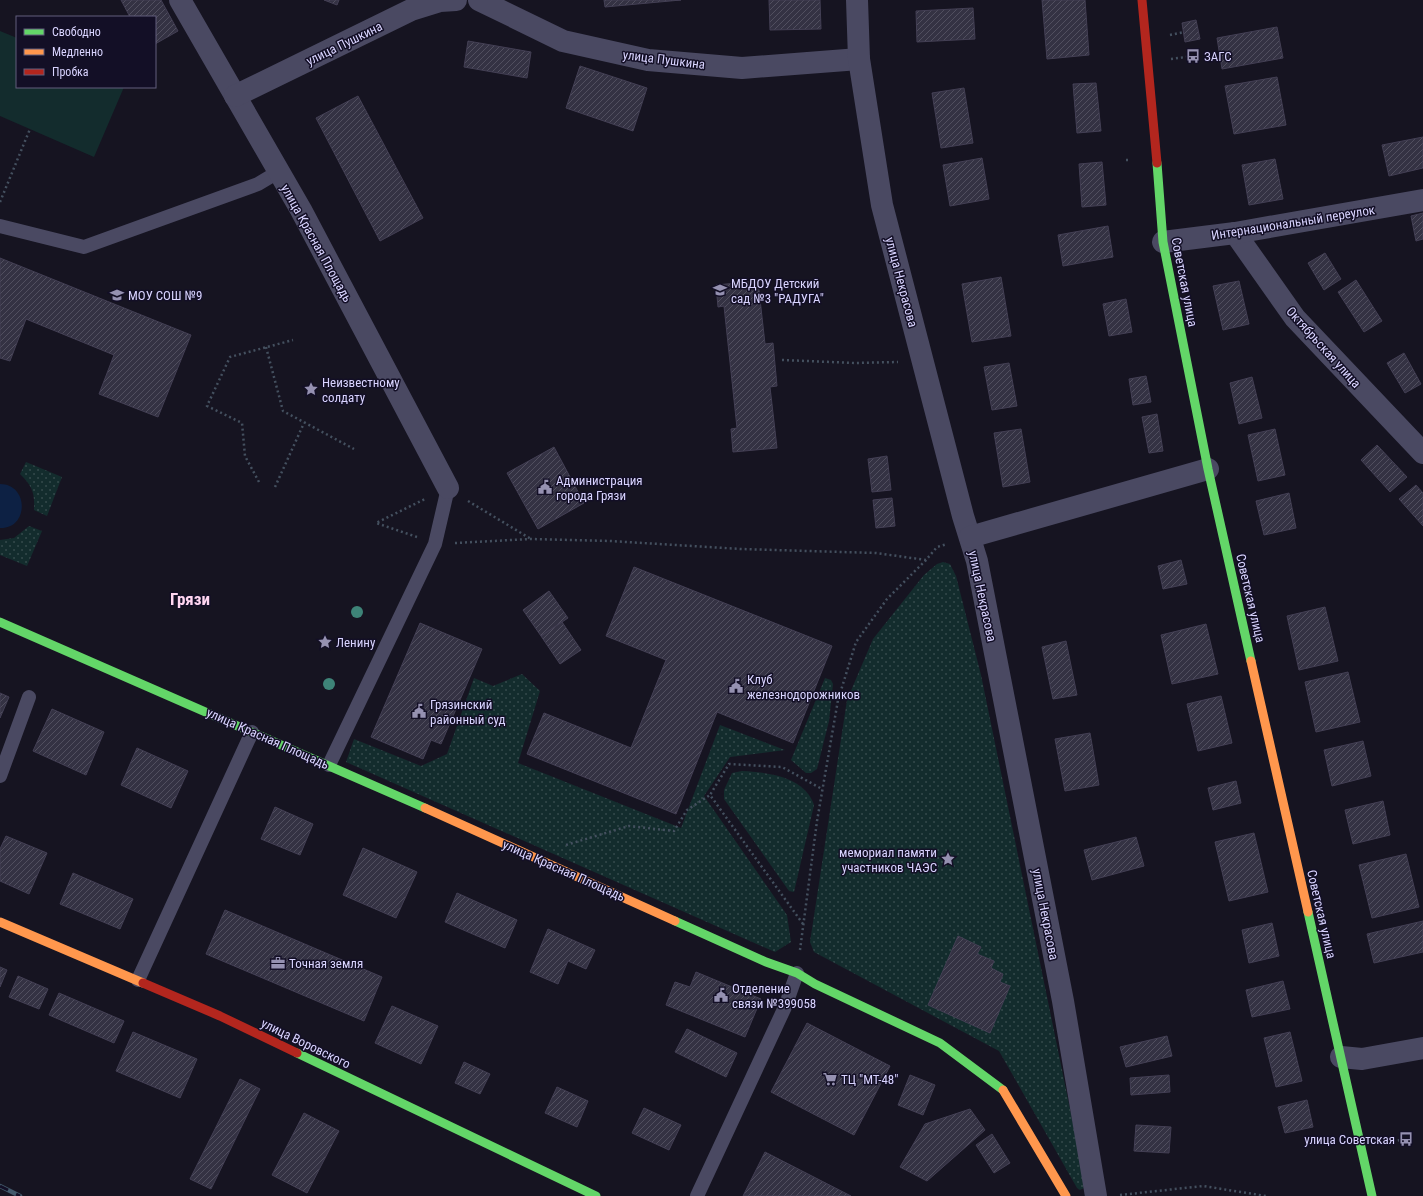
<svg xmlns="http://www.w3.org/2000/svg" width="1423" height="1196" font-family="'Roboto Condensed',sans-serif">
  <style>
    .grass { fill: url(#grass-dots) }
    .pitch { fill: #132c2d }
    .water { fill: #0d2144 }
    .building { fill: url(#building-hatch); stroke: #433f54 }
    .lines { fill: none; stroke-linecap: round; stroke-linejoin: round }
    .path { stroke: #44505f; stroke-width: 2.5; stroke-dasharray: 2 3; stroke-linecap: butt }
    .lane { stroke: #4a4962; stroke-width: 14 }
    .street { stroke: #4a4962; stroke-width: 22 }
    .fast { stroke: #63d668; stroke-width: 9 }
    .slow { stroke: #ff974d; stroke-width: 9 }
    .jam { stroke: #b3261e; stroke-width: 9 }
    .rail-casing { stroke: #43596b; stroke-width: 4.5 }
    .rail { stroke: #130f26; stroke-width: 3; stroke-dasharray: 9; stroke-linecap: butt }
    .tree { fill: #3e8478 }
    .labels { text-anchor: middle; stroke-width: 3; stroke-linejoin: round; paint-order: stroke }
    .street-label { font-size: 13px; fill: #d9d4ff; stroke: #130f26 }
    .poi-label { font-size: 13px; fill: #d9d4ff; stroke: #130f26; text-anchor: start }
    .district-label { font-size: 17px; font-weight: bold; fill: #ffd6f0; stroke: #130f26 }
  </style>
  <defs>
    <pattern id="grass-dots" width="8" height="8" patternUnits="userSpaceOnUse"><rect width="8" height="8" fill="#132c2d"/><path d="M2 2h.1M6 6h.1" fill="none" stroke="#354a4c" stroke-width="1.8" stroke-linecap="round"/></pattern>
    <pattern id="building-hatch" width="6" height="6" patternUnits="userSpaceOnUse"><rect width="6" height="6" fill="#343243"/><path d="M-1 1l2-2M0 6l6-6M5 7l2-2" fill="none" stroke="#514f5f"/></pattern>
  </defs>
  <rect width="100%" height="100%" fill="#161421"/>
  <g class="grass">
    <path d="M26 462 62 477 47 516 34 510C35 492 32 486 20 474Z"/>
    <path d="M29 526 42 531 27 566 0 555V540L14 538Z"/>
    <path d="M943 562 950 564 956 576 981 675 1085 1182 1084 1188 1080 1190 1077 1188 999 1051 814 952 810 942 847 700 873 639 924 575 937 564Z"/>
    <path d="M522 674 540 691 518 763 681 828 720 725 785 750 730 757 704 796 787 915 791 942 775 952 346 762 354 739 421 766 447 754 474 678 493 686Z"/>
    <path d="M825 678 831 680 833 684 829 721 817 769 811 773H806L791 760Z"/>
    <path d="M742 771C768 772 805 777 814 805L794 892 789 891 724 799V790L732 773Z"/>
  </g>
  <path class="pitch" d="M0 31 17 38V87H124L94 157 0 116Z"/>
  <path class="water" d="M0 484C29 484 29 529 0 528Z"/>
  <g class="building">
    <path d="M121 0H161L178 31 155 44V17H130Z"/>
    <path d="M324 0H339L337 5Z"/>
    <path d="M604 0H681L605 7Z"/>
    <path d="M769 0H820L821 29 770 30Z"/>
    <path d="M1042 0H1085L1089 55 1047 59Z"/>
    <path d="M973 8 975 39 917 42 916 11Z"/>
    <path d="M1196 20 1200 39 1185 42 1182 23Z"/>
    <path d="M1277 27 1283 58 1222 69 1217 38Z"/>
    <path d="M468 41 531 52 527 78 464 67Z"/>
    <path d="M580 66 647 88 633 131 566 108Z"/>
    <path d="M1277 77 1286 125 1234 134 1225 86Z"/>
    <path d="M1096 83 1101 131 1077 133 1073 84Z"/>
    <path d="M964 88 973 143 941 148 932 93Z"/>
    <path d="M358 96 423 218 380 241 316 118Z"/>
    <path d="M1423 137V168L1389 176 1382 145Z"/>
    <path d="M982 158 989 199 950 206 943 165Z"/>
    <path d="M1275 159 1283 199 1249 205 1242 165Z"/>
    <path d="M1102 162 1106 205 1082 207 1079 164Z"/>
    <path d="M1423 213V239L1416 241 1411 216Z"/>
    <path d="M1108 226 1113 257 1063 266 1058 235Z"/>
    <path d="M1325 253 1341 279 1324 290 1308 263Z"/>
    <path d="M0 258 191 335 158 417 99 394 114 355 26 319 10 361 0 358Z"/>
    <path d="M1001 277 1011 336 972 342 962 284Z"/>
    <path d="M1356 280 1382 321 1364 332 1338 292Z"/>
    <path d="M758 281 765 344 773 343 777 386 770 387 777 448 733 452 731 429 737 428 724 306 718 307 716 285Z"/>
    <path d="M1239 281 1249 324 1223 330 1213 286Z"/>
    <path d="M1126 299 1132 332 1109 336 1103 304Z"/>
    <path d="M1404 353 1421 384 1405 393 1387 363Z"/>
    <path d="M1009 363 1017 406 992 410 984 367Z"/>
    <path d="M1146 376 1151 402 1133 405 1129 379Z"/>
    <path d="M1252 377 1262 418 1239 424 1230 383Z"/>
    <path d="M1157 414 1163 451 1149 453 1142 417Z"/>
    <path d="M1021 429 1030 482 1003 487 994 433Z"/>
    <path d="M1275 429 1285 475 1258 481 1248 435Z"/>
    <path d="M1377 445 1407 477 1390 492 1361 460Z"/>
    <path d="M554 447 584 503 538 529 507 473Z"/>
    <path d="M887 456 891 490 872 492 868 459Z"/>
    <path d="M1416 485 1423 493V526L1399 499Z"/>
    <path d="M1289 493 1296 528 1264 535 1256 501Z"/>
    <path d="M892 498 895 526 876 528 873 500Z"/>
    <path d="M1181 560 1187 584 1163 589 1158 566Z"/>
    <path d="M634 567 832 646 793 743 717 712 676 814 527 754 544 713 631 748 666 660 606 636Z"/>
    <path d="M549 591 568 618 541 636 523 610Z"/>
    <path d="M1325 607 1338 661 1299 670 1287 616Z"/>
    <path d="M562 622 581 650 560 664 541 636Z"/>
    <path d="M420 623 482 649 441 744 431 740 423 759 371 737Z"/>
    <path d="M1206 624 1218 674 1172 684 1161 635Z"/>
    <path d="M1066 641 1077 695 1053 699 1042 647Z"/>
    <path d="M1348 672 1360 722 1316 732 1305 682Z"/>
    <path d="M0 693 9 697 0 718Z"/>
    <path d="M1221 696 1232 743 1198 751 1187 704Z"/>
    <path d="M52 709 104 732 86 775 33 751Z"/>
    <path d="M1090 733 1099 785 1065 791 1055 739Z"/>
    <path d="M1363 741 1371 776 1332 786 1324 750Z"/>
    <path d="M137 748 188 771 171 808 121 785Z"/>
    <path d="M1236 781 1241 803 1213 810 1208 788Z"/>
    <path d="M1383 801 1390 835 1353 844 1345 810Z"/>
    <path d="M275 807 313 824 300 855 261 839Z"/>
    <path d="M1254 833 1268 892 1229 901 1215 842Z"/>
    <path d="M6 836 47 853 29 894 0 881V849Z"/>
    <path d="M1136 837 1144 866 1092 880 1084 850Z"/>
    <path d="M363 848 417 872 396 918 343 895Z"/>
    <path d="M1406 854 1419 907 1372 918 1359 865Z"/>
    <path d="M73 873 133 899 120 929 60 904Z"/>
    <path d="M457 893 517 920 505 948 445 922Z"/>
    <path d="M225 910 382 977 364 1021 206 954Z"/>
    <path d="M1423 921V952L1374 963 1367 934Z"/>
    <path d="M1272 923 1279 956 1249 963 1242 930Z"/>
    <path d="M548 929 595 950 586 969 568 961 558 984 530 972Z"/>
    <path d="M958 936 981 947 977 954 994 961 991 968 1003 974 1000 982 1010 986 990 1033 928 1005Z"/>
    <path d="M0 967 7 970 0 987Z"/>
    <path d="M696 972 761 999 745 1037 666 1005 675 982 690 987Z"/>
    <path d="M18 976 48 989 39 1009 9 997Z"/>
    <path d="M1283 981 1290 1009 1252 1017 1246 990Z"/>
    <path d="M59 993 124 1021 114 1043 49 1015Z"/>
    <path d="M392 1006 438 1026 421 1064 375 1043Z"/>
    <path d="M807 1023 890 1066 854 1135 771 1092Z"/>
    <path d="M687 1029 737 1053 726 1077 675 1052Z"/>
    <path d="M133 1032 197 1059 180 1098 116 1071Z"/>
    <path d="M1290 1032 1302 1081 1276 1087 1264 1038Z"/>
    <path d="M1167 1036 1172 1056 1126 1067 1120 1047Z"/>
    <path d="M464 1062 490 1074 480 1094 455 1083Z"/>
    <path d="M910 1075 935 1085 923 1115 898 1105Z"/>
    <path d="M1169 1075 1170 1092 1131 1095 1130 1078Z"/>
    <path d="M240 1079 260 1089 211 1189 190 1179Z"/>
    <path d="M557 1087 588 1101 577 1127 545 1113Z"/>
    <path d="M1307 1100 1313 1127 1285 1133 1278 1107Z"/>
    <path d="M644 1108 681 1125 669 1150 632 1133Z"/>
    <path d="M970 1109 985 1130 927 1181 900 1167 925 1124Z"/>
    <path d="M304 1113 339 1131 307 1193 272 1175Z"/>
    <path d="M1136 1125 1171 1127 1169 1153 1134 1151Z"/>
    <path d="M992 1134 1010 1163 994 1173 976 1145Z"/>
    <path d="M765 1152 851 1196H743Z"/>
  </g>
  <g class="lines">
    <g class="path">
      <path d="M1170 35 1184 32"/>
      <path d="M1171 59 1193 56"/>
      <path d="M1126 160H1131"/>
      <path d="M0 202 30 129"/>
      <path d="M266 347 283 411 354 449"/>
      <path d="M782 360 855 363 898 362"/>
      <path d="M259 482 245 456 242 423 207 406 230 357 293 340"/>
      <path d="M275 487 304 423"/>
      <path d="M468 501 531 539"/>
      <path d="M417 537 376 523 425 499"/>
      <path d="M455 543 531 539 610 541 741 549 876 553 926 560 937 547 947 544"/>
      <path d="M566 845 629 826 674 831 687 810 710 795"/>
      <path d="M803 924 710 795 729 764 782 767 822 789"/>
      <path d="M800 950 817 821 838 700 856 642 887 599 926 560"/>
      <path d="M1383 1143 1406 1139"/>
      <path d="M1120 1195 1203 1186 1266 1196"/>
    </g>
    <g class="lane">
      <path d="M0 226 84 247 258 184 278 172"/>
      <path d="M329 765 435 544 448 488"/>
      <path d="M0 776 29 697"/>
      <path d="M138 980 252 732"/>
      <path d="M697 1196 785 1007 797 973"/>
    </g>
    <g class="street">
      <path d="M180 0 301 210 448 488"/>
      <path d="M479 0 563 41 648 60 742 68 859 59"/>
      <path d="M857 0 859 59 882 205 963 516 977 561 1063 1001 1096 1196"/>
      <path d="M235 96 411 10 440 1 456 0"/>
      <path d="M1235 233 1295 318 1423 453"/>
      <path d="M1163 242 1235 233 1423 200"/>
      <path d="M970 537 1208 469"/>
      <path d="M1341 1057 1362 1059 1423 1048"/>
    </g>
    <g class="fast">
      <path d="M1157 163 1163 242 1208 469 1251 661"/>
      <path d="M0 622 425 808"/>
      <path d="M1308 912 1372 1196"/>
      <path d="M675 921 766 962 797 973 815 984 940 1043 1003 1090"/>
      <path d="M297 1053 596 1196"/>
    </g>
    <g class="slow">
      <path d="M1251 661 1308 912"/>
      <path d="M425 808 675 921"/>
      <path d="M0 922 143 983"/>
      <path d="M1003 1090 1066 1196"/>
    </g>
    <g class="jam">
      <path d="M1142 0 1157 163"/>
      <path d="M143 983 220 1016 297 1053"/>
    </g>
    <defs>
      <path id="rail" d="M0 1186 20 1196"/>
    </defs>
    <use href="#rail" class="rail-casing"/>
    <use href="#rail" class="rail"/>
  </g>
  <g class="tree">
    <circle cx="357" cy="612" r="6"/>
    <circle cx="329" cy="684" r="6"/>
  </g>
  <defs>
    <symbol id="bus-bare" viewBox="-9 -9 18 18"><path d="M-5-6H5V4H4V6H2V4H-2V6H-4V4H-5ZM-3.5-4V0h7V-4ZM-3.5 1.2v1.5H-2V1.2ZM2 1.2v1.5H3.5V1.2Z" fill="#9591b1" stroke="#130f26" stroke-width="2.5" paint-order="stroke"/></symbol>
    <symbol id="school-bare" viewBox="-9 -9 18 18"><path d="M0-5L7-2L0 1L-7-2ZM-4 1L0 2.5L4 1V4Q0 6-4 4Z" fill="#9591b1" stroke="#130f26" stroke-width="2.5" paint-order="stroke"/></symbol>
    <symbol id="sight-bare" viewBox="-9 -9 18 18"><path d="M0-6L1.8-2.2L6-1.7L2.9 1.2L3.7 5.4L0 3.3L-3.7 5.4L-2.9 1.2L-6-1.7L-1.8-2.2Z" fill="#9591b1" stroke="#130f26" stroke-width="2.5" paint-order="stroke"/></symbol>
    <symbol id="civic-bare" viewBox="-9 -9 18 18"><path d="M-.6-6.5H3V-4.5H.6V-3L4-1V1h2V6H-6V1h2V-1L-.6-3ZM-1.2 2.5V6h2.4V2.5Z" fill="#9591b1" stroke="#130f26" stroke-width="2.5" paint-order="stroke"/></symbol>
    <symbol id="office-bare" viewBox="-9 -9 18 18"><path d="M-6-3h4V-5.5h4V-3h4V5H-6ZM-1-4.5V-3h2v-1.5ZM-6 0V1H6V0Z" fill="#9591b1" stroke="#130f26" stroke-width="2.5" paint-order="stroke"/></symbol>
    <symbol id="supermarket-bare" viewBox="-9 -9 18 18"><path d="M-6-5.5h2.5l.6 2H6L4.5 2H-2.5L-4.4-4H-6ZM-1.5 3.2a1.3 1.3 0 1 0 .1 0ZM3 3.2a1.3 1.3 0 1 0 .1 0Z" fill="#9591b1" stroke="#130f26" stroke-width="2.5" paint-order="stroke"/></symbol>
  </defs>
  <g fill-rule="evenodd">
    <use href="#bus-bare" x="1183" y="46" width="20" height="20"/>
    <use href="#school-bare" x="710" y="280" width="20" height="20"/>
    <use href="#school-bare" x="107" y="285" width="20" height="20"/>
    <use href="#sight-bare" x="301" y="379" width="20" height="20"/>
    <use href="#civic-bare" x="535" y="477" width="20" height="20"/>
    <use href="#sight-bare" x="315" y="632" width="20" height="20"/>
    <use href="#civic-bare" x="726" y="676" width="20" height="20"/>
    <use href="#civic-bare" x="409" y="701" width="20" height="20"/>
    <use href="#sight-bare" x="938" y="849" width="20" height="20"/>
    <use href="#office-bare" x="268" y="953" width="20" height="20"/>
    <use href="#civic-bare" x="711" y="985" width="20" height="20"/>
    <use href="#supermarket-bare" x="820" y="1069" width="20" height="20"/>
    <use href="#bus-bare" x="1396" y="1129" width="20" height="20"/>
  </g>
  <g class="labels">
    <g class="street-label">
      <text transform="translate(344 43) rotate(-26)" y="5">улица Пушкина</text>
      <text transform="translate(664 59) rotate(7)" y="5">улица Пушкина</text>
      <text transform="translate(1293 222) rotate(-9)" y="5">Интернациональный переулок</text>
      <text transform="translate(317 243) rotate(61)" y="5">улица Красная Площадь</text>
      <text transform="translate(902 282) rotate(75)" y="5">улица Некрасова</text>
      <text transform="translate(1185 282) rotate(79)" y="5">Советская улица</text>
      <text transform="translate(1324 347) rotate(48)" y="5">Октябрьская улица</text>
      <text transform="translate(983 596) rotate(78)" y="5">улица Некрасова</text>
      <text transform="translate(1251 598) rotate(77)" y="5">Советская улица</text>
      <text transform="translate(268 738) rotate(24)" y="5">улица Красная Площадь</text>
      <text transform="translate(564 870) rotate(24)" y="5">улица Красная Площадь</text>
      <text transform="translate(1046 914) rotate(79)" y="5">улица Некрасова</text>
      <text transform="translate(1322 914) rotate(77)" y="5">Советская улица</text>
      <text transform="translate(306 1043) rotate(26)" y="5">улица Воровского</text>
    </g>
    <g class="poi-label">
      <text x="1204" y="61">ЗАГС</text>
      <text x="731" y="288">МБДОУ Детский<tspan x="731" dy="15">сад №3 "РАДУГА"</tspan></text>
      <text x="128" y="300">МОУ СОШ №9</text>
      <text x="322" y="387">Неизвестному<tspan x="322" dy="15">солдату</tspan></text>
      <text x="556" y="485">Администрация<tspan x="556" dy="15">города Грязи</tspan></text>
      <text x="336" y="647">Ленину</text>
      <text x="747" y="684">Клуб<tspan x="747" dy="15">железнодорожников</tspan></text>
      <text x="430" y="709">Грязинский<tspan x="430" dy="15">районный суд</tspan></text>
      <text x="937" y="857" text-anchor="end">мемориал памяти<tspan x="937" dy="15">участников ЧАЭС</tspan></text>
      <text x="289" y="968">Точная земля</text>
      <text x="732" y="993">Отделение<tspan x="732" dy="15">связи №399058</tspan></text>
      <text x="841" y="1084">ТЦ "МТ-48"</text>
      <text x="1395" y="1144" text-anchor="end">улица Советская</text>
    </g>
    <g class="district-label">
      <text x="190" y="605">Грязи</text>
    </g>
  </g>
  <rect x="16" y="16" width="140" height="72" fill="#130f26" stroke="#625e7d"/>
  <rect x="24" y="29" width="20" height="6" fill="#63d668" stroke="#625e7d"/>
  <text x="52" y="36" font-size="12" fill="#d9d4ff">Свободно</text>
  <rect x="24" y="49" width="20" height="6" fill="#ff974d" stroke="#625e7d"/>
  <text x="52" y="56" font-size="12" fill="#d9d4ff">Медленно</text>
  <rect x="24" y="69" width="20" height="6" fill="#b3261e" stroke="#625e7d"/>
  <text x="52" y="76" font-size="12" fill="#d9d4ff">Пробка</text>
</svg>
